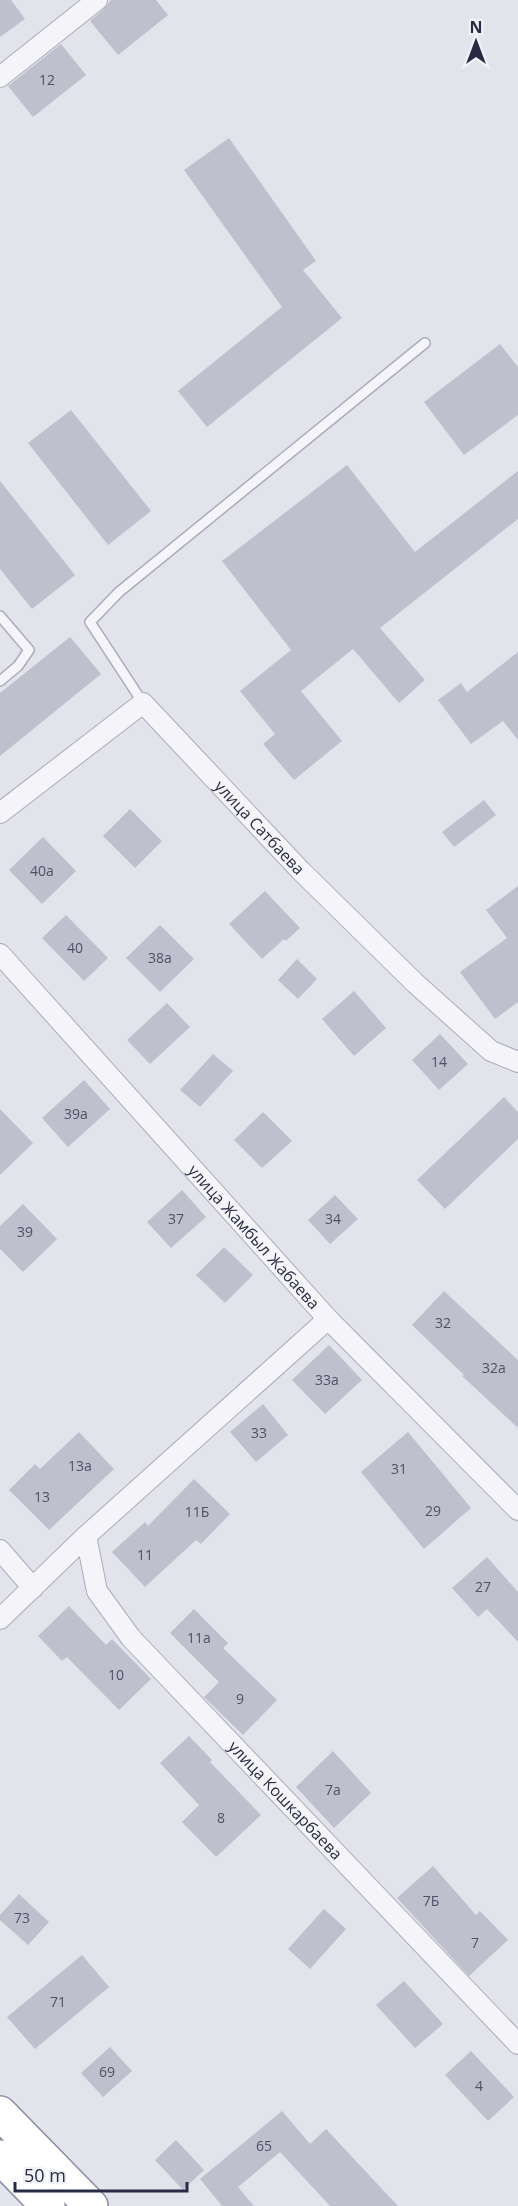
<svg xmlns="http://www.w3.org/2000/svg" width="518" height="2206" font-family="'Open Sans',sans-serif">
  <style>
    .building { fill: #bfc0ce }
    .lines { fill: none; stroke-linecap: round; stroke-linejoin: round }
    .lane-casing { stroke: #aaacb9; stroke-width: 12 }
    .street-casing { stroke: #aaacb9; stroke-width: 22 }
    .highway-casing { stroke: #888ba3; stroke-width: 36 }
    .lane { stroke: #f5f5f9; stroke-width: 9 }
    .street { stroke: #f5f5f9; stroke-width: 20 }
    .highway { stroke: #fff; stroke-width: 33 }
    .labels { text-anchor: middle; stroke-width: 6; stroke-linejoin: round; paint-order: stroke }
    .number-label { font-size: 14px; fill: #4e5066 }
    .street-label { font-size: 16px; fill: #292b44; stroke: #f2f3f8 }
  </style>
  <rect width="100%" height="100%" fill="#e2e3eb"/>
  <g class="building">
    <path d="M0 0H11L25 19 0 37Z"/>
    <path d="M111 0H156L168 15 118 55 90 21 104 9Z"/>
    <path d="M61 44 86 75 33 117 8 86Z"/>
    <path d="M229 138 316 261 303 270 342 318 207 427 178 391 282 307 184 170Z"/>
    <path d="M500 344 518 367V415L464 455 424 402Z"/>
    <path d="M71 410 151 511 108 545 28 443Z"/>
    <path d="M347 465 415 552 518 471V519L380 628 425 680 399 703 353 649 301 691 342 741 294 780 263 744 275 734 240 691 291 650 222 561Z"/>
    <path d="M0 481 75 575 32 609 0 569Z"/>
    <path d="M70 637 101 674 0 756V693Z"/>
    <path d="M518 652V740L503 721 471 744 438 700 461 683 467 692Z"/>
    <path d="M484 800 496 815 454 847 442 832Z"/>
    <path d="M130 809 162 841 135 868 103 836Z"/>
    <path d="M43 837 76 871 42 904 9 870Z"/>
    <path d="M518 886V1002L495 1019 460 972 507 938 486 910Z"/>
    <path d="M265 891 300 928 286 941 284 939 262 959 229 924Z"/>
    <path d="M66 915 108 958 84 981 42 938Z"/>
    <path d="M160 925 194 959 160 992 126 958Z"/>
    <path d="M297 959 317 979 298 999 278 980Z"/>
    <path d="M354 991 386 1028 354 1056 322 1019Z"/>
    <path d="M167 1003 190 1027 150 1064 127 1040Z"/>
    <path d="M440 1034 468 1064 439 1090 412 1060Z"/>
    <path d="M213 1054 233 1071 200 1107 180 1090Z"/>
    <path d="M84 1080 110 1109 68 1147 42 1118Z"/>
    <path d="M504 1097 518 1112V1139L445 1209 417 1180Z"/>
    <path d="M0 1109 33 1143 0 1175Z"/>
    <path d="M263 1112 292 1141 262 1168 234 1140Z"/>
    <path d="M182 1190 206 1217 171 1248 147 1222Z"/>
    <path d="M335 1195 358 1219 330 1244 308 1220Z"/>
    <path d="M23 1204 57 1239 23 1272 0 1249V1226Z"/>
    <path d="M224 1247 253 1275 225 1303 196 1275Z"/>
    <path d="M444 1291 518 1360V1428L462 1376 464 1375 412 1325Z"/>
    <path d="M329 1345 362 1380 325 1414 292 1380Z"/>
    <path d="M263 1404 288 1435 256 1462 230 1432Z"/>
    <path d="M79 1432 114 1469 49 1530 9 1490 35 1464 40 1469Z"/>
    <path d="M408 1432 471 1508 424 1549 361 1472Z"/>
    <path d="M194 1479 230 1514 201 1544 196 1540 145 1587 112 1552 145 1522 148 1526Z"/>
    <path d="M487 1557 518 1592V1642L487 1609 478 1617 452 1588Z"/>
    <path d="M69 1606 106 1645 112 1639 151 1679 119 1710 67 1657 62 1661 38 1636Z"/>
    <path d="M194 1609 228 1643 223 1648 277 1700 243 1735 204 1697 219 1682 170 1633Z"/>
    <path d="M189 1736 212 1760 210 1762 261 1815 216 1857 182 1822 199 1805 160 1763Z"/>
    <path d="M333 1751 371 1793 334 1828 296 1787Z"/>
    <path d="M433 1866 476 1915 480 1911 508 1940 469 1976 397 1898Z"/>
    <path d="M19 1894 49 1922 28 1945 0 1920V1915Z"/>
    <path d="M324 1909 346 1929 310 1969 288 1949Z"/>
    <path d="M82 1955 109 1987 35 2049 7 2017Z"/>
    <path d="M404 1981 443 2024 415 2048 376 2005Z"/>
    <path d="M110 2047 132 2071 103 2097 81 2073Z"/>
    <path d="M471 2051 514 2097 488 2121 445 2075Z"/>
    <path d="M282 2111 310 2144 326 2129 398 2206H330L280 2152 238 2187 254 2206H222L200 2179Z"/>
    <path d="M176 2140 204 2170 183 2190 155 2160Z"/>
  </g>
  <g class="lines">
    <defs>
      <g id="lane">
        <path d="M0 616 29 650 18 666 0 681"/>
        <path d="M143 703 90 622 119 592 425 343"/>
      </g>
      <g id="street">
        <path d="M0 77 97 0"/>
        <path id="s1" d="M0 813 143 703 300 870 415 983 491 1051 518 1062"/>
        <path id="s2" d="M0 954 328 1319 518 1510"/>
        <path id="s3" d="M86 1536 97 1591 131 1638 518 2044"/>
        <path d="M0 1550 33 1588"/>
        <path d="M0 1619 86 1536 328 1319"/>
      </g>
      <g id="highway">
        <path d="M0 2113 91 2206"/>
        <path d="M0 2157 48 2206"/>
      </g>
    </defs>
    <use href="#lane" class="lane-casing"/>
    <use href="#street" class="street-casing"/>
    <use href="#highway" class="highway-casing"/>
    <use href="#lane" class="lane"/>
    <use href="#street" class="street"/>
    <use href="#highway" class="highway"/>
  </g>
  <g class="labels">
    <g class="number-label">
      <text x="47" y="85">12</text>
      <text x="42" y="876">40а</text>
      <text x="75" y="953">40</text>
      <text x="160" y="963">38а</text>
      <text x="439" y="1067">14</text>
      <text x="76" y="1119">39а</text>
      <text x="176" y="1224">37</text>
      <text x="333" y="1224">34</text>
      <text x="25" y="1237">39</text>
      <text x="443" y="1328">32</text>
      <text x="494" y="1373">32а</text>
      <text x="327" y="1385">33а</text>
      <text x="259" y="1438">33</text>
      <text x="80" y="1471">13а</text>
      <text x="399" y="1474">31</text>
      <text x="42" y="1502">13</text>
      <text x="433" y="1516">29</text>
      <text x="197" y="1517">11Б</text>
      <text x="145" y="1560">11</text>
      <text x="483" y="1592">27</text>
      <text x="199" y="1643">11а</text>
      <text x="116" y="1680">10</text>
      <text x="240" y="1704">9</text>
      <text x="333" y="1795">7а</text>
      <text x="221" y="1823">8</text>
      <text x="431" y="1906">7Б</text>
      <text x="22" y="1923">73</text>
      <text x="475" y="1948">7</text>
      <text x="58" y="2007">71</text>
      <text x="107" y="2077">69</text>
      <text x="479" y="2091">4</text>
      <text x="264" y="2151">65</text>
    </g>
    <g class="street-label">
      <text dy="6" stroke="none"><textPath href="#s1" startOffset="351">улица Сатбаева</textPath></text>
      <text dy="6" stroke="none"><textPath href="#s2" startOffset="380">улица Жамбыл Жабаева</textPath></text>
      <text dy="6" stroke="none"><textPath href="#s3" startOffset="338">улица Кошкарбаева</textPath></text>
    </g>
  </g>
  <g transform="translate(476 42)" stroke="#f2f3f8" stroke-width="4.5" paint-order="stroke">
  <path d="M0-4.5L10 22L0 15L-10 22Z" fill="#292b44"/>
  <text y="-9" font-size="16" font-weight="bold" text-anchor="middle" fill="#292b44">N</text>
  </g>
  <path d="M15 2182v9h172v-9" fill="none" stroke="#292b44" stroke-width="3"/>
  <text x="24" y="2182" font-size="18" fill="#292b44" stroke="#f2f3f8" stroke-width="4.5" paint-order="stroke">50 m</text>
</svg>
